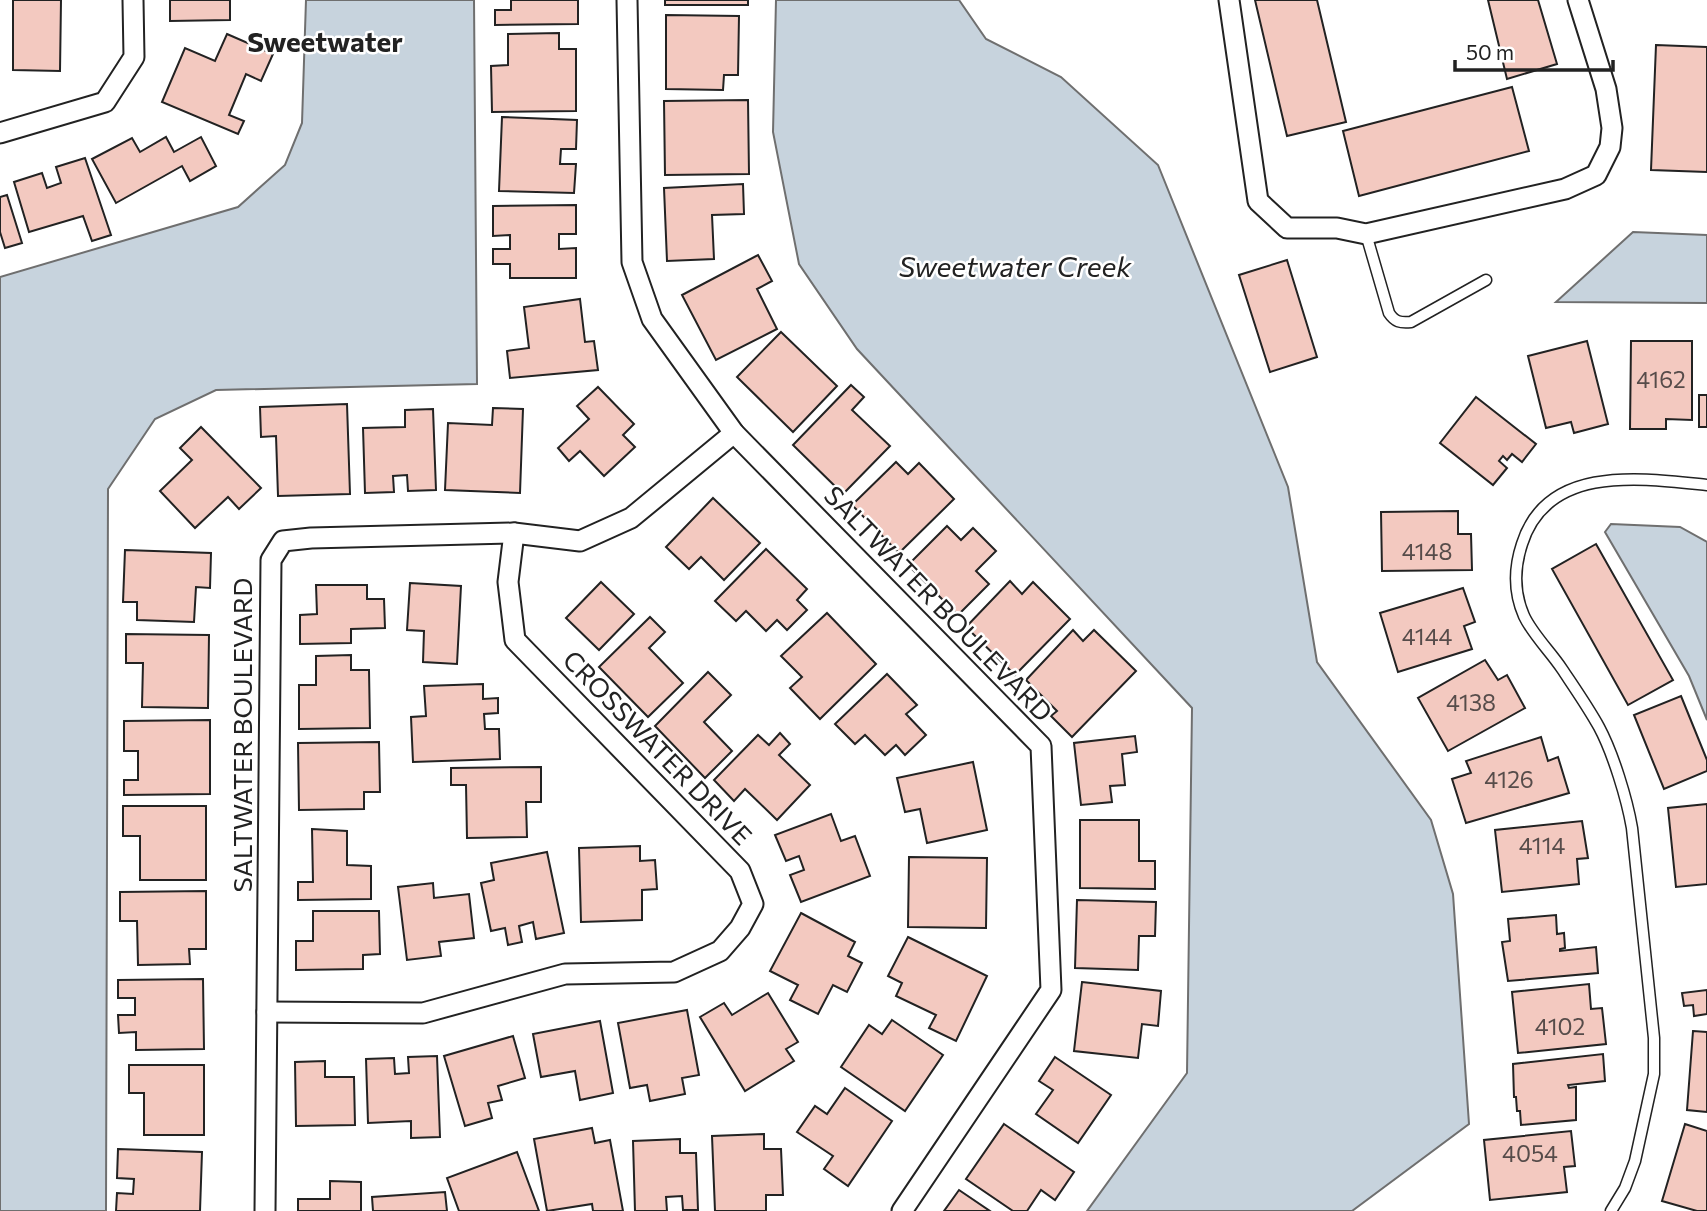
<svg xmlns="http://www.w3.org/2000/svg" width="1707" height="1211" font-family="Commissioner,sans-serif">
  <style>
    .water { fill: #c7d3dd; stroke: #6f6f6f; stroke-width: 2 }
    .building { fill: #f3c9c0; stroke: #222; stroke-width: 2 }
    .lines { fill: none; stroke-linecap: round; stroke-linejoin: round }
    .service-casing { stroke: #222; stroke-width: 13 }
    .minor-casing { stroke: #222; stroke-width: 23 }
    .service { stroke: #fff; stroke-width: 10 }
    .minor { stroke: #fff; stroke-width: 19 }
    .labels { text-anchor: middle; stroke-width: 5; stroke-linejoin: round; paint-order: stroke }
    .number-label { font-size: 23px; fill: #564c4a }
    .street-label { font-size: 26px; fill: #222; stroke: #fff }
    .neighbourhood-label { font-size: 28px; font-weight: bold; fill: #222; stroke: #fff }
    .water-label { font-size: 28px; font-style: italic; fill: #222; stroke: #fff }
  </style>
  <rect width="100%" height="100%" fill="#fff"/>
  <g class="water">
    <path d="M306 0H474L477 384 216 390 155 419 108 489 106 1211H0V277L238 207 285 165 302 123Z"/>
    <path d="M776 0H959L986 39 1061 77 1158 165 1288 487 1317 662 1431 820 1453 894 1469 1124 1352 1211H1087L1187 1073 1192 708 857 349 799 264 773 132Z"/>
    <path d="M1633 232 1707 235V303L1556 302Z"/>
    <path d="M1611 524 1680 527 1707 542V720L1689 676 1605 532Z"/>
  </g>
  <g class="building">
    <path d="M13 0H61L60 71 13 70Z"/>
    <path d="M170 0H230V20L170 21Z"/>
    <path d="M511 0H578V24L495 25V10H511Z"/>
    <rect x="665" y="0" width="83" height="5"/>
    <path d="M1255 0H1317L1346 122 1287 136Z"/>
    <path d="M1488 0H1538L1557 64 1507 79Z"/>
    <path d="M666 15 739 16 738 75H724L723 90 666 89Z"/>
    <path d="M559 33V49H576V111L492 112 491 66 508 65V34Z"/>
    <path d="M227 34 273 54 261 81 246 74 229 115 244 121 238 134 162 102 185 48 215 61Z"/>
    <path d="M1656 45 1707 47V172L1651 170Z"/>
    <path d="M1512 87 1529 151 1359 196 1343 131Z"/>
    <path d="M748 100 749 174 665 175 664 101Z"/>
    <path d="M502 117 577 120 576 149H561L560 164H576L574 193 499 191Z"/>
    <path d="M166 137 174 152 201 137 216 166 190 181 182 166 116 203 92 159 132 138 140 152Z"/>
    <path d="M85 158 111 235 92 241 83 216 29 232 14 182 42 173 47 188 61 183 56 167Z"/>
    <path d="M743 184 744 214 712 215 714 259 667 261 664 188Z"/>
    <path d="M7 195 22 243 5 248 0 232V197Z"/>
    <path d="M576 205V234H559V249L576 248V278H510V264H493V249H510V235L493 236V206Z"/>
    <path d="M758 255 772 281 757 289 777 329 716 360 682 295Z"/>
    <path d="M1287 260 1317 357 1270 372 1239 275Z"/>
    <path d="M580 299 585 342 594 341 598 370 510 378 507 351 529 348 524 307Z"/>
    <path d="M781 332 837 386 793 432 737 377Z"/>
    <path d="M1587 341 1608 424 1574 433 1571 422 1546 428 1528 356Z"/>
    <path d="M1631 341H1692V420L1666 419V429H1630Z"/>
    <path d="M851 385 864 397 852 410 890 446 843 494 793 445Z"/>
    <path d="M598 387 634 424 623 435 635 447 604 476 580 451 569 461 558 448 589 419 577 406Z"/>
    <rect x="1699" y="395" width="8" height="32"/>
    <path d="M1476 397 1536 444 1522 462 1512 454 1507 460 1503 456 1499 461 1507 468 1493 485 1440 443Z"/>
    <path d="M347 404 350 494 278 496 276 436 261 437 260 407Z"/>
    <path d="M493 408 523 409 520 493 445 490 448 423 492 425Z"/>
    <path d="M433 409 436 490 408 491 407 475 393 476 394 492 365 493 363 428 405 427V410Z"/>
    <path d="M201 427 261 488 239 509 228 497 195 528 160 491 192 460 180 448Z"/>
    <path d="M896 462 908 474 919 463 954 499 899 553 852 505Z"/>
    <path d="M713 498 760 543 724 580 701 557 689 569 666 547Z"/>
    <path d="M1458 511V534H1471L1472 570 1382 571 1381 512Z"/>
    <path d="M947 526 961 540 973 528 996 551 976 571 989 584 958 615 908 565Z"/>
    <path d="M1596 544 1673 680 1628 705 1552 569Z"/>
    <path d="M766 549 807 589 797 600 807 610 787 630 777 620 766 631 746 611 736 621 715 601Z"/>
    <path d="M125 550 211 553 210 588 196 587 194 622 137 620V602H123Z"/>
    <path d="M1010 581 1022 594 1033 582 1070 619 1015 675 966 627Z"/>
    <path d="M601 582 634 614 599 650 566 618Z"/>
    <path d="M410 583 461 586 457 664 423 662 424 631 407 630Z"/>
    <path d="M316 585H367V599H384L385 628 351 629V643L300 644V615L317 614Z"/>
    <path d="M1463 588 1475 622 1464 626 1472 649 1398 672 1380 613Z"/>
    <path d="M827 613 876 664 820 719 790 688 802 677 781 656Z"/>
    <path d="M650 617 665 632 649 648 683 683 648 717 599 667Z"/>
    <path d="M1073 630 1083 641 1094 630 1136 671 1072 737 1051 716 1057 711 1026 680Z"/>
    <path d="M126 634 209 635 208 708 142 707 143 663H126Z"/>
    <path d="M351 655V670H369L370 728 299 729V685H316V656Z"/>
    <path d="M1485 660 1498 680 1507 675 1525 708 1448 751 1418 698Z"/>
    <path d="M708 672 731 695 704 722 732 751 705 778 655 726Z"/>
    <path d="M887 674 917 705 906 714 926 735 905 755 896 745 885 755 865 735 855 744 835 724Z"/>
    <path d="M483 684V699L498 698V713L484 714 485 729H499L500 759 413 762 411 717 426 716 424 686Z"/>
    <path d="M1681 696 1707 760V771L1664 789 1634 715Z"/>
    <path d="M210 720V794L124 795V780H138V751H124V721Z"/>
    <path d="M780 733 790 744 779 755 810 785 777 820 745 789 734 801 714 780 758 735 769 745Z"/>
    <path d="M1135 736 1137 752 1122 754 1125 785 1110 786 1112 802 1081 805 1074 743Z"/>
    <path d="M1541 737 1548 761 1558 757 1569 793 1466 823 1452 779 1471 773 1466 761Z"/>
    <path d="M379 742 380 792H364V809L299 810 298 743Z"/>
    <path d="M973 762 987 830 927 843 920 809 905 812 897 778Z"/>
    <path d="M541 767V802H526L527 837 467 838 466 785H451V768Z"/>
    <path d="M1707 804V884L1676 887 1668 808Z"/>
    <path d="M123 806H206V880H140V836H123Z"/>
    <path d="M831 814 841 841 855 836 870 876 801 902 790 875 804 870 799 856 786 861 775 835Z"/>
    <path d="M1080 820H1139V861H1155V889L1080 888Z"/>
    <path d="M1582 821 1588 858 1577 859 1579 884 1502 892 1495 830Z"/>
    <path d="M312 829 347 831V865L371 866V899L298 900V882H313Z"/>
    <path d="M640 846V861L655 860 657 889 642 890V920L581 922 579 848Z"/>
    <path d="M547 852 564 933 536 939 533 922 519 926 522 942 508 945 505 928 491 931 481 883 494 880 491 863Z"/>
    <path d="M909 857 987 858 986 928 908 927Z"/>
    <path d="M433 883 434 898 469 894 474 938 439 942 441 956 407 960 398 887Z"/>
    <path d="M206 891V949H189L190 964 138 965 137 921H120V892Z"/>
    <path d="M1077 900 1156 902 1155 936H1139L1138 970 1075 968Z"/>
    <path d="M313 911H379L380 954 363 955V969L296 970V941H313Z"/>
    <path d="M801 913 855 942 848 956 862 963 847 992 833 985 818 1014 790 1000 798 985 770 971Z"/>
    <path d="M1556 915 1557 934 1564 933 1565 948 1560 949V951L1596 947 1598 973 1508 981 1502 942 1510 941 1508 919Z"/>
    <path d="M908 937 987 976 956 1041 929 1028 936 1015 896 996 902 983 888 976Z"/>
    <path d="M203 979 204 1049 136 1050V1032L119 1033 118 1015H135V998H118V980Z"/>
    <path d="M1082 982 1161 991 1158 1026 1142 1024 1138 1058 1074 1051Z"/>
    <path d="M1589 984 1591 1009 1602 1008 1606 1044 1518 1053 1512 992Z"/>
    <path d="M1707 990V1014L1694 1016 1693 1005 1684 1006 1682 993Z"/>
    <path d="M768 993 798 1042 786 1049 794 1061 745 1091 700 1017 724 1003 732 1015Z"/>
    <path d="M687 1010 699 1075 682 1078 685 1094 650 1101 647 1085 630 1088 618 1023Z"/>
    <path d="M892 1020 943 1055 905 1111 841 1067 869 1025 882 1034Z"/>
    <path d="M600 1021 613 1093 580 1100 575 1071 541 1077 533 1034Z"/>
    <path d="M1693 1031 1707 1032V1112L1687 1110Z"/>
    <path d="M513 1036 525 1078 498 1086 502 1100 488 1103 492 1118 465 1126 444 1056Z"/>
    <path d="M1603 1054 1605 1081 1568 1085 1569 1088 1576 1087V1120L1521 1125 1520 1111H1517L1516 1097H1514L1513 1064Z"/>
    <path d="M437 1056 440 1137 411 1138V1121L368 1123 366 1059 394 1058 395 1074 409 1073 408 1057Z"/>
    <path d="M1055 1057 1111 1095 1078 1143 1036 1114 1053 1090 1039 1081Z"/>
    <path d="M325 1061V1077H354L355 1125 296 1126 295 1062Z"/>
    <path d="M129 1065H204V1135H144V1093H129Z"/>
    <path d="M845 1088 892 1121 848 1186 824 1169 833 1156 797 1132 815 1106 827 1114Z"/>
    <path d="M1004 1124 1074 1172 1055 1200 1041 1190 1027 1211H1013L966 1179Z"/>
    <path d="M1685 1124 1707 1131V1211H1697L1662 1201Z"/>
    <path d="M592 1128 595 1143 610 1140 623 1211H593L592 1204 547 1211 534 1139Z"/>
    <path d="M1571 1131 1575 1166 1564 1167 1567 1192 1490 1200 1484 1140Z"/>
    <path d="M764 1134V1149H781L783 1195H766V1211H715L712 1136Z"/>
    <path d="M680 1139V1153H696L698 1210H683L682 1196 666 1197 667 1211H635L633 1141Z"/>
    <path d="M118 1149 202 1152 200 1211H116L117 1193 133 1194 134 1179 117 1178Z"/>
    <path d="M517 1152 539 1211H459L447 1178Z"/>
    <path d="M330 1181 361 1182V1211H298V1199H330Z"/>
    <path d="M959 1190 990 1211H944Z"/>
    <path d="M445 1192 447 1211H373L372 1197Z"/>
  </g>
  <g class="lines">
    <defs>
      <g id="service">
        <path d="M1366 234 1389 313C1395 322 1400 323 1411 322L1486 280"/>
        <path d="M1611 1211 1625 1188 1635 1161 1654 1074V1038L1632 828C1627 799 1613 753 1599 727 1588 707 1574 687 1562 669 1550 651 1533 635 1524 616 1514 593 1514 568 1522 544 1547 464 1641 478 1707 485"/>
      </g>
      <g id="minor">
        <path d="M627 0 632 262 652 319 734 433 1041 746 1051 990 902 1211"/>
        <path d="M1229 0 1258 201 1287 228H1337L1366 234 1565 189 1596 175 1610 147 1612 128 1606 89 1578 0"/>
        <path d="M0 133 105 102 134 57 133 0"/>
        <path d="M267 1012 423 1013 565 974 674 972 720 951 740 928 753 904 740 871 515 640 508 582 514 533"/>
        <path d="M265 1211 271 560 283 541 311 538 514 533 580 541 631 518 734 433"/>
      </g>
    </defs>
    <use href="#service" class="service-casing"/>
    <use href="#minor" class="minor-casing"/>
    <use href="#service" class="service"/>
    <use href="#minor" class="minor"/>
  </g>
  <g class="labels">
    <g class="number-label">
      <text x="1661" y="388">4162</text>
      <text x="1427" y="560">4148</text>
      <text x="1427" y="645">4144</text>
      <text x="1471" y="711">4138</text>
      <text x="1509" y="788">4126</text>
      <text x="1542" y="854">4114</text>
      <text x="1560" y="1035">4102</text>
      <text x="1530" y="1162">4054</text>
    </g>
    <g class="street-label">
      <text transform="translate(938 604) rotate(46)" y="9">SALTWATER BOULEVARD</text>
      <text transform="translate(243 735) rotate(-90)" y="9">SALTWATER BOULEVARD</text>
      <text transform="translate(657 748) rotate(46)" y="9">CROSSWATER DRIVE</text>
    </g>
    <g class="neighbourhood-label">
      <text x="325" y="52">Sweetwater</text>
    </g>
    <g class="water-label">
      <text x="1015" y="277">Sweetwater Creek</text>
    </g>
  </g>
  <path d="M1455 60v10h158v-10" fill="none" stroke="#222222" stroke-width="3.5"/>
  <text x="1466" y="60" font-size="21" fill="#222222" stroke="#ffffff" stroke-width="5" paint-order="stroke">50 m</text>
</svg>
